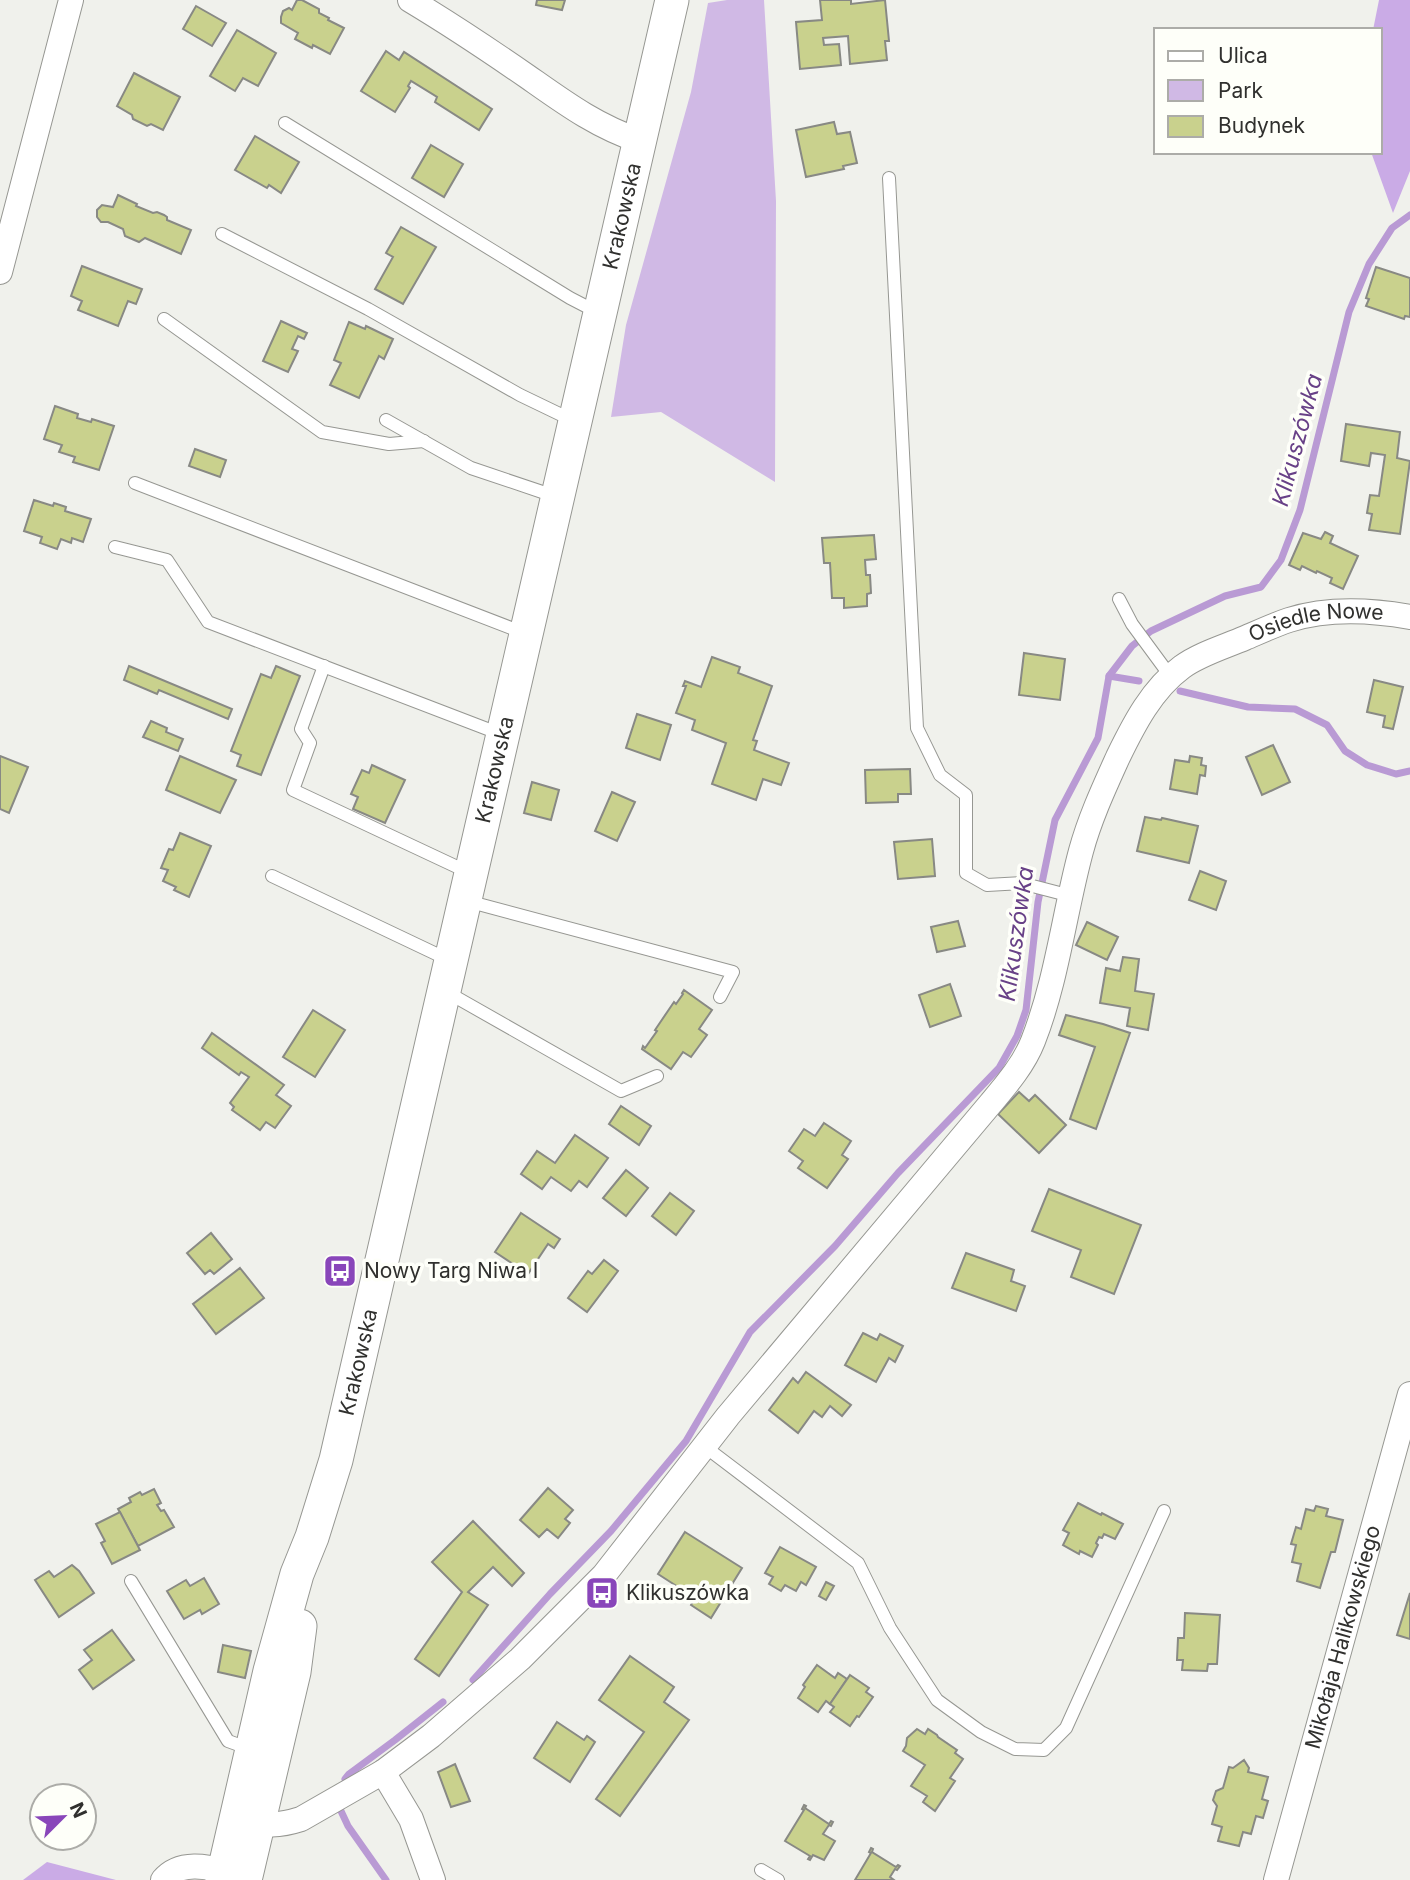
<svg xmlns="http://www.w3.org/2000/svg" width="1410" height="1880" font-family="Inter,sans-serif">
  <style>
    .green { fill: #d0b9e5 }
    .forest { fill: #caabe6 }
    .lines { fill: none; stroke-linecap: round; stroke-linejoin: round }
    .stream { stroke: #b99ad4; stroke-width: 7 }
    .building { fill: #c9d18d; stroke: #888984; stroke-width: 2 }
    .service-casing { stroke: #969792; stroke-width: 14 }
    .minor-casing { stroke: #969792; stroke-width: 26 }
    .secondary-casing { stroke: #969792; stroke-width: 35 }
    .service { stroke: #fff; stroke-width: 12 }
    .minor { stroke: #fff; stroke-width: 24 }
    .secondary { stroke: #fff; stroke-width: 33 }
    .labels { text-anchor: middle; stroke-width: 7; stroke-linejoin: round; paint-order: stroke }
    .street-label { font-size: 21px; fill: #30302e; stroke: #fefff9 }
    .poi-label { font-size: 21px; fill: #30302e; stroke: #fefff9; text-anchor: start }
    .water-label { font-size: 23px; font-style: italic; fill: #684187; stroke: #fefff9 }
  </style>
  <rect width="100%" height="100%" fill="#f0f1ec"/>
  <path class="green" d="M727 0H764L776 201 775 482 661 412 611 417 626 325 691 92 708 3Z"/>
  <g class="forest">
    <path d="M1379 0H1410V171L1393 213 1371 152H1380V30H1373Z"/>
    <path d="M47 1862 116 1880H23Z"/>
  </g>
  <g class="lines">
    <g class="stream">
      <path d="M1109 676 1139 681"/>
      <path d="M1180 691 1248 707 1295 709 1327 725 1345 751 1367 765 1396 774 1410 771"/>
      <path d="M473 1680 550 1594 611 1531 686 1441 750 1332 835 1246 898 1173 999 1068 1017 1036 1026 1010 1038 902 1055 820 1098 738 1109 676 1132 646 1151 631 1225 596 1261 587 1281 560 1300 510 1349 312 1369 264 1392 228 1410 215"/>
      <path d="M345 1779 349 1774 395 1740 443 1702"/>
      <path d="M341 1811 348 1826 386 1880"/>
    </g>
  </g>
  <g class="building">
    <path d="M297 0H302L319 9V13L329 18 328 20 344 28 330 54 313 45 312 48 295 39 298 33 281 23V17L283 11 289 8 292 10Z"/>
    <path d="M537 0H565L562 10 536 5Z"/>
    <path d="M820 0H851V4L885 0 889 41H885L887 60 850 64 848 36 823 38 824 45 839 44 841 65 800 69 796 22 822 20Z"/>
    <path d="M196 6 226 23 212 46 183 29Z"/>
    <path d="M237 30 276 53 258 86 243 78 235 91 210 76Z"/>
    <path d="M386 51 399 60 404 52 492 109 479 130 435 102 437 97 411 81 408 86 410 88 395 112 361 91Z"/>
    <path d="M134 73 180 97 163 130 151 124 147 126 133 119 132 115 117 106Z"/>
    <path d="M834 122 837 134 850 132 857 163 843 166 844 169 806 177 796 130Z"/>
    <path d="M255 136 299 162 281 193 269 185 267 188 235 170Z"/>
    <path d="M431 145 463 164 444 197 412 178Z"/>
    <path d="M118 195 137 204 136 206 153 213 157 212 164 215 167 217V220L191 230 181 254 145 238 139 242 125 236 123 229 108 222H101L97 217V210L102 205 113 207Z"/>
    <path d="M401 227 436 247 403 304 375 289 393 257 386 253Z"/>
    <path d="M82 266 142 289 136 304 128 301 118 326 78 310 82 301 71 296Z"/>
    <path d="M1376 267 1410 278V317L1405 316 1404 319 1366 306 1369 299 1366 298Z"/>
    <path d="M281 321 307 333 304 339 298 336 292 349 298 351 288 372 263 361Z"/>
    <path d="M349 322 365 329 366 326 393 339 384 359 379 356 359 398 330 385 341 363 334 360Z"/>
    <path d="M55 406 78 414 77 418 91 422 92 419 114 426 99 470 73 462 75 457 59 452 62 445 44 439Z"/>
    <path d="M1346 424 1400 432 1397 458 1410 461 1400 534 1369 530 1372 514 1367 513 1370 495 1379 496 1385 455 1371 453 1369 466 1341 461Z"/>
    <path d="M195 449 226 460 220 477 189 466Z"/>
    <path d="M34 500 53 506 54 503 66 507 65 511 91 519 83 542 72 538 71 543 61 539 57 549 40 543 42 537 24 531Z"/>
    <path d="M1325 532 1333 536 1330 543 1358 556 1343 589 1330 583 1332 578 1317 571 1316 573 1302 566 1300 570 1289 565 1303 533 1321 539Z"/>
    <path d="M874 535 876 559 865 560 866 575H870L871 593 867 594V606L844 608V598H832L830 563H824L822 538Z"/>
    <path d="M1024 653 1065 659 1060 700 1019 695Z"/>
    <path d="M712 657 740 667 738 673 772 686 753 740 757 741 754 750 789 763 781 785 763 779 756 800 712 784 726 743 692 730 695 720 676 713 686 686H683L685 681 701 687Z"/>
    <path d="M129 666 232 709 228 719 159 690 157 694 124 680Z"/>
    <path d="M276 666 300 676 261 775 237 766 241 755 231 751 261 674 271 678Z"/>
    <path d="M1374 680 1403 687 1393 729 1383 727 1385 716 1367 712Z"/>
    <path d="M637 714 671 725 660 760 626 748Z"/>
    <path d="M151 721 167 728 166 732 183 739 178 751 143 737Z"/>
    <path d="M1273 745 1290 782 1262 795 1246 757Z"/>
    <path d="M0 756 28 767 9 813 0 809Z"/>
    <path d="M180 756 236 780 220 813 166 790Z"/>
    <path d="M1190 756 1202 758 1201 765 1206 766 1205 776 1200 775 1197 794 1170 789 1175 760 1189 762Z"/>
    <path d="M372 765 405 780 385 823 353 809 358 797 351 794 362 770 369 773Z"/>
    <path d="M910 769 911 794H898V802L866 803 865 770Z"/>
    <path d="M532 782 559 790 551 820 524 813Z"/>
    <path d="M612 792 635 802 617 841 595 831Z"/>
    <path d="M1145 817 1161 820 1162 818 1198 826 1189 863 1137 851Z"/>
    <path d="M180 833 211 846 189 897 174 890 176 887 163 881 168 870 161 868 169 849 173 850Z"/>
    <path d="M932 839 935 876 898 879 894 842Z"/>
    <path d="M1200 871 1226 881 1216 910 1189 900Z"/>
    <path d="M958 921 965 946 937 952 931 927Z"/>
    <path d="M1087 922 1118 937 1107 960 1076 945Z"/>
    <path d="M1123 957 1139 959 1135 991 1154 994 1148 1030 1127 1026 1130 1008 1100 1003 1106 968 1120 971Z"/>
    <path d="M950 984 961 1016 930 1027 919 995Z"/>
    <path d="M684 990 712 1010 699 1029 707 1035 691 1057 683 1052 671 1069 642 1049 643 1046 645 1048 657 1031 655 1030 674 1002 676 1004 683 994 682 993Z"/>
    <path d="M313 1010 345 1030 315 1077 283 1057Z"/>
    <path d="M1066 1015 1103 1024 1130 1033 1096 1129 1070 1119 1095 1047 1059 1035Z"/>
    <path d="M212 1033 284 1085 276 1095 291 1106 275 1128 266 1122 260 1130 232 1110 234 1107 230 1103 249 1077 241 1072 239 1075 202 1048Z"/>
    <path d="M1019 1092 1029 1101 1035 1095 1066 1125 1039 1153 998 1114Z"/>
    <path d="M621 1106 651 1126 639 1145 609 1124Z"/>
    <path d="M824 1123 851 1141 842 1155 848 1159 827 1188 798 1168 803 1161 789 1151 804 1129 815 1136Z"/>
    <path d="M575 1135 608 1158 587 1187 579 1181 571 1191 551 1177 542 1189 521 1174 537 1151 555 1163Z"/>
    <path d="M626 1170 648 1188 626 1216 603 1198Z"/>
    <path d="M1049 1189 1141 1225 1114 1294 1071 1277 1081 1250 1032 1231Z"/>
    <path d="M670 1193 694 1211 676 1235 652 1216Z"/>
    <path d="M521 1213 560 1239 554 1248 548 1244 528 1274 495 1252Z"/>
    <path d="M211 1233 232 1259 214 1274 210 1270 205 1274 187 1253Z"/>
    <path d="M966 1253 1014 1270 1011 1281 1025 1286 1016 1311 952 1288Z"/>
    <path d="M604 1260 618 1271 587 1312 568 1298 588 1271 592 1274Z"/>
    <path d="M240 1268 264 1298 216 1334 193 1304Z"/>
    <path d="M863 1333 877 1340 880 1334 903 1346 895 1362 889 1358 876 1382 845 1365Z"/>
    <path d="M806 1372 851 1405 842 1416 830 1406 822 1417 814 1411 798 1433 769 1410 793 1378 798 1383Z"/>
    <path d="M548 1488 573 1510 565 1519 570 1523 558 1538 547 1529 539 1537 520 1520Z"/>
    <path d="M154 1489 161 1503 157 1505 161 1511 164 1510 174 1527 138 1546 118 1509 131 1502 129 1498 140 1492 142 1495Z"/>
    <path d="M1078 1503 1101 1515 1102 1513 1123 1524 1115 1539 1104 1534 1102 1538 1099 1537 1096 1543 1098 1545 1092 1557 1080 1551 1079 1554 1063 1545 1069 1533 1063 1530Z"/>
    <path d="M1316 1506 1328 1509 1326 1516 1343 1520 1335 1552H1331L1320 1588 1297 1581 1301 1564 1292 1562 1296 1545 1291 1544 1296 1527 1301 1529 1306 1509 1314 1511Z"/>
    <path d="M120 1512 140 1550 112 1564 101 1543 105 1541 96 1524Z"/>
    <path d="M473 1521 524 1573 512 1586 493 1567 468 1592 488 1605 439 1676 415 1659 462 1592 432 1562Z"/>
    <path d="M685 1532 742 1568 711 1618 691 1605 695 1598 658 1574Z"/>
    <path d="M780 1547 816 1567 806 1585 801 1582 796 1591 785 1585 781 1591 769 1584 773 1577 765 1573Z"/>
    <path d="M72 1565 79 1571 94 1593 59 1617 35 1580 49 1571 54 1577Z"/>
    <path d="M204 1578 219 1604 202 1614 200 1610 184 1619 167 1591 186 1580 190 1586Z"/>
    <path d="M826 1582 834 1586 826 1600 819 1596Z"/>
    <path d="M1410 1593V1639L1397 1635Z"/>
    <path d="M1185 1613 1220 1615 1217 1664H1208L1207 1671 1182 1670 1183 1660H1177L1178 1638H1184Z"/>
    <path d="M112 1630 134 1660 93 1689 79 1670 92 1660 84 1650Z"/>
    <path d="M223 1645 251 1651 245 1678 218 1672Z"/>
    <path d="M630 1656 674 1687 664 1702 689 1720 620 1816 596 1799 644 1732 599 1700Z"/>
    <path d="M817 1665 835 1678 838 1673 847 1679 830 1704 826 1701 818 1712 798 1698 805 1687 803 1685Z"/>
    <path d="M850 1675 869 1688 866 1692 873 1697 859 1717 857 1716 850 1726 830 1712 834 1707 830 1704Z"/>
    <path d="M557 1722 584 1740 587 1736 595 1742 570 1782 534 1758Z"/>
    <path d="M917 1729 925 1734 928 1729 937 1735 938 1737 957 1750 955 1753 963 1759 950 1778 955 1781 935 1811 923 1802 927 1796 911 1786 925 1765 903 1751 906 1746 907 1738Z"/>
    <path d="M1244 1760 1249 1768 1248 1772 1268 1777 1262 1799 1268 1801 1263 1818 1256 1816 1251 1834 1243 1832 1239 1846 1218 1841 1222 1827 1212 1824 1217 1806 1213 1800 1216 1791 1223 1788 1229 1767 1233 1768Z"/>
    <path d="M455 1764 470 1801 451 1807 438 1772Z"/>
    <path d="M804 1805 806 1806 805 1808 829 1824 831 1821 833 1822 831 1826 829 1825 823 1834 835 1841 824 1860 813 1855 810 1860 808 1859 810 1856 785 1841 804 1810 802 1809Z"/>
    <path d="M871 1848 873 1849 872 1852 896 1867 898 1865 900 1866 897 1870 895 1869 890 1877 894 1880H855L871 1853 869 1852Z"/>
  </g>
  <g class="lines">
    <defs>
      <g id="service">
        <path d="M285 123 570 298 599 313"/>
        <path d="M889 178 917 728 940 775 966 795V873L987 885 1021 883 1071 896"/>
        <path d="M222 234 368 309 520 395 574 421"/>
        <path d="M164 319 322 432 389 444 424 441"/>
        <path d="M386 420 471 468 557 497"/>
        <path d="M135 483 524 633"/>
        <path d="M115 547 167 560 208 622 503 735"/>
        <path d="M1119 599 1132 624 1171 677"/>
        <path d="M324 666 301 729 310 743 293 790 470 873"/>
        <path d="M272 876 449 960"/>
        <path d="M467 901 733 972 720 997"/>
        <path d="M445 991 621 1091 657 1076"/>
        <path d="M704 1446 858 1563 890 1628 937 1700 981 1732 1015 1749 1044 1750 1066 1728 1164 1511"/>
        <path d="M131 1581 228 1741 250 1749"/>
        <path d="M761 1870 778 1880"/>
      </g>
      <g id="minor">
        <path d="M410 0C450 24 489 50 528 77 565 103 596 126 640 141"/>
        <path d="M0 272 71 0"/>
        <path d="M383 1772 411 1819 433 1880"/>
        <path id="s1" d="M242 1821C265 1826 279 1826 301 1819L383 1772 431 1736 520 1659 604 1575 728 1416 991 1103C1007 1084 1024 1064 1033 1041 1057 980 1064 914 1081 851 1090 818 1104 788 1118 757 1134 724 1152 689 1182 667 1200 654 1224 647 1245 638 1259 632 1274 625 1289 620 1327 608 1371 610 1410 617"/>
        <path d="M163 1880C182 1857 216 1869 241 1874"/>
        <path id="s2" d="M1276 1880 1410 1394"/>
      </g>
      <g id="secondary">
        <path id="s3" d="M222 1880 270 1671 297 1574 312 1537 336 1460 672 0"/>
        <path d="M245 1880 294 1672 300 1626"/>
      </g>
    </defs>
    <use href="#service" class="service-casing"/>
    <use href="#minor" class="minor-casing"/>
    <use href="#secondary" class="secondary-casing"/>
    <use href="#service" class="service"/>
    <use href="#minor" class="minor"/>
    <use href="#secondary" class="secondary"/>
  </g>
  <defs>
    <symbol id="bus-square" viewBox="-11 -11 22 22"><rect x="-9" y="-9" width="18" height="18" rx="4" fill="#8946ba" stroke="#fefff9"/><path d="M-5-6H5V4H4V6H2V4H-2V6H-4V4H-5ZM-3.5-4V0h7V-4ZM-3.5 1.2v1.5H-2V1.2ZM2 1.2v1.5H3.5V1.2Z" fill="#fff"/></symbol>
  </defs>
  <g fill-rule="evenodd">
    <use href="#bus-square" x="321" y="1252" width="38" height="38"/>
    <use href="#bus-square" x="583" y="1574" width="38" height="38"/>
  </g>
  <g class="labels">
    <g class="street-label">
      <text dy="7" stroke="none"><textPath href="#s3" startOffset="1712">Krakowska</textPath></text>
      <text dy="7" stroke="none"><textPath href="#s1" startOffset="1689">Osiedle Nowe</textPath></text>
      <text dy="7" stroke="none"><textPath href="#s3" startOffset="1144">Krakowska</textPath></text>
      <text dy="7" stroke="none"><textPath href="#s3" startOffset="536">Krakowska</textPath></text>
      <text dy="7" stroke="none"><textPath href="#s2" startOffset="252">Mikołaja Halikowskiego</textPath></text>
    </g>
    <g class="poi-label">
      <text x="364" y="1278">Nowy Targ Niwa I</text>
      <text x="626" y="1600">Klikuszówka</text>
    </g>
    <g class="water-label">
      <text transform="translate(1297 440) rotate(-75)" y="8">Klikuszówka</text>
      <text transform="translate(1016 934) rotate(-82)" y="8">Klikuszówka</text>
    </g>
  </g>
  <rect x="1154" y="28" width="228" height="126" fill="#fefff9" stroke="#acaca8" stroke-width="2"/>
  <rect x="1168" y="51" width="35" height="10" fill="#ffffff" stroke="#acaca8" stroke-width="2"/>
  <text x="1218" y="63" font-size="21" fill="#30302e">Ulica</text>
  <rect x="1168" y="80" width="35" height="21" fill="#d0b9e5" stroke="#acaca8" stroke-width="2"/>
  <text x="1218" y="98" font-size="21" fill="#30302e">Park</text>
  <rect x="1168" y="116" width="35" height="21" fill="#c9d18d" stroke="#acaca8" stroke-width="2"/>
  <text x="1218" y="133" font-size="21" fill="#30302e">Budynek</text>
  <g transform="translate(63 1817) rotate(66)"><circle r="33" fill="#fefff9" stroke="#acaca8" stroke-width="2"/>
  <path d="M0-5L12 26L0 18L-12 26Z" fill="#8946ba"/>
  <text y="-10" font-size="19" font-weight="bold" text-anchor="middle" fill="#30302e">N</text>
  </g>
</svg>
